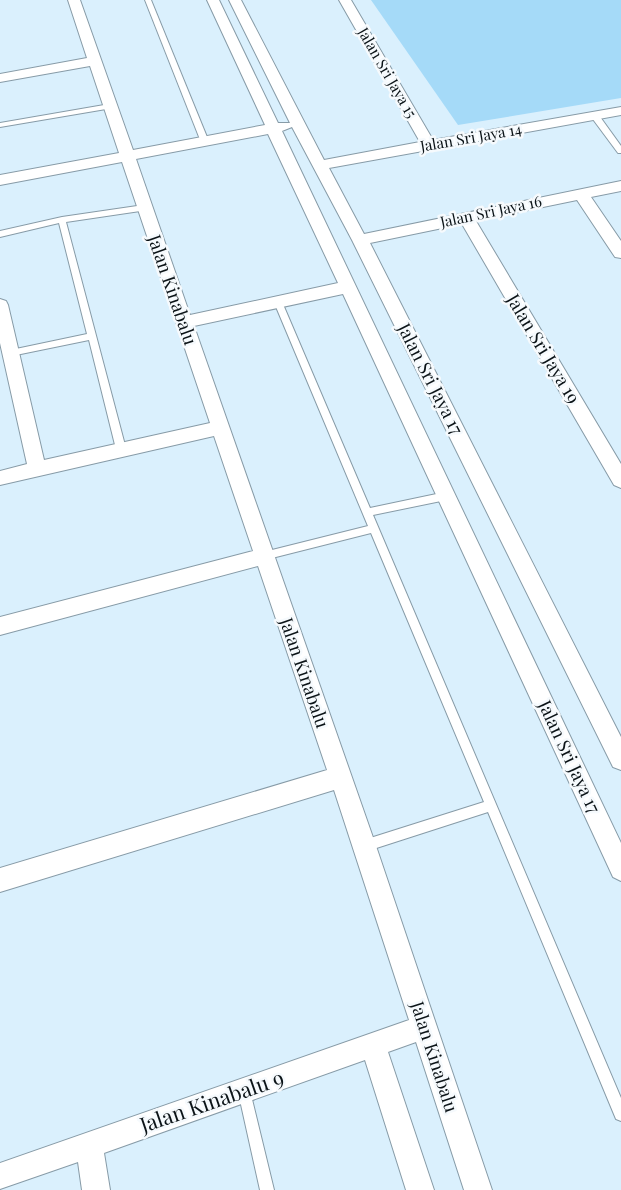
<svg xmlns="http://www.w3.org/2000/svg" width="621" height="1190" font-family="'Playfair Display',serif">
  <style>
    .green { fill: #a5daf8 }
    .lines { fill: none; stroke-linecap: round; stroke-linejoin: round }
    .lane-casing { stroke: #879ba7; stroke-width: 2 }
    .street-casing { stroke: #879ba7; stroke-width: 2 }
    .lane { fill: #fff; fill-rule: evenodd }
    .street { fill: #fff; fill-rule: evenodd }
    .labels { text-anchor: middle; stroke-width: 5; stroke-linejoin: round; paint-order: stroke }
    .far-street-label { font-size: 15px; fill: #0b1317; stroke: #f6fafd }
    .street-label { font-size: 18px; fill: #0b1317; stroke: #f6fafd }
    .near-street-label { font-size: 21px; fill: #0b1317; stroke: #f6fafd }
  </style>
  <rect width="100%" height="100%" fill="#daf0fd"/>
  <path class="green" d="M371 0H621V98L458 125Z"/>
  <g class="lines">
    <defs>
      <g id="lane">
        <path d="M145 0H151L209 142 208 144H202L201 142Z"/>
        <path d="M110 104H112V108L0 127V123Z"/>
        <path d="M592 114H598L621 146V153H618L592 118Z"/>
        <path d="M144 205 148 208 147 210 66 222 126 449 121 453 116 449 89 340 11 356 7 353 11 350 87 334 59 223 0 237V231L62 217Z"/>
        <path d="M278 299 282 302 370 508 446 492 451 496 446 500 373 515 621 1098V1121L616 1119 488 812 364 852 360 850 358 846 360 842 364 840 484 802 371 533 264 560 261 559 259 556 261 553 264 552 368 526 274 302Z"/>
        <path d="M244 1085 249 1086 250 1091 274 1190H260L238 1091 239 1086Z"/>
      </g>
      <path id="street" d="M68 0H80L133 150 265 125 207 0H219L278 123H290L229 0H241L324 160 420 142 339 0H351L433 140 621 107V115L329 168 364 234 621 181V191L591 197 621 241V258L615 257 577 200 476 221 621 464V488L614 485 462 224 370 243 621 737V770L613 767 352 240 292 127 282 131 621 843V881L613 877 343 294 194 326 376 846 492 1190H464L416 1042 388 1052 434 1190H406L365 1060 104 1153 110 1190H82L78 1162 0 1189V1163L409 1020 334 790 0 892V868L327 770 258 566 0 635V617L253 551 214 436 0 485V471L27 464 0 343V299L6 301 8 305 44 460 210 423 122 162 0 185V175L119 153 90 66 0 82V74L87 58ZM268 134 338 283 190 315 136 159Z"/>
    </defs>
    <use href="#lane" class="lane-casing"/>
    <use href="#street" class="street-casing"/>
    <use href="#lane" class="lane"/>
    <use href="#street" class="street"/>
  </g>
  <g class="labels">
    <g class="far-street-label">
      <text transform="translate(387 73) rotate(60)" y="5">Jalan Sri Jaya 15</text>
      <text transform="translate(471 138) rotate(-10)" y="5">Jalan Sri Jaya 14</text>
      <text transform="translate(491 212) rotate(-12)" y="5">Jalan Sri Jaya 16</text>
    </g>
    <g class="street-label">
      <text transform="translate(172 290) rotate(71)" y="6">Jalan Kinabalu</text>
      <text transform="translate(543 349) rotate(59)" y="6">Jalan Sri Jaya 19</text>
      <text transform="translate(430 379) rotate(63)" y="6">Jalan Sri Jaya 17</text>
      <text transform="translate(304 673) rotate(71)" y="6">Jalan Kinabalu</text>
      <text transform="translate(569 757) rotate(65)" y="6">Jalan Sri Jaya 17</text>
      <text transform="translate(434 1057) rotate(72)" y="6">Jalan Kinabalu</text>
    </g>
    <g class="near-street-label">
      <text transform="translate(212 1102) rotate(-19)" y="7">Jalan Kinabalu 9</text>
    </g>
  </g>
</svg>
